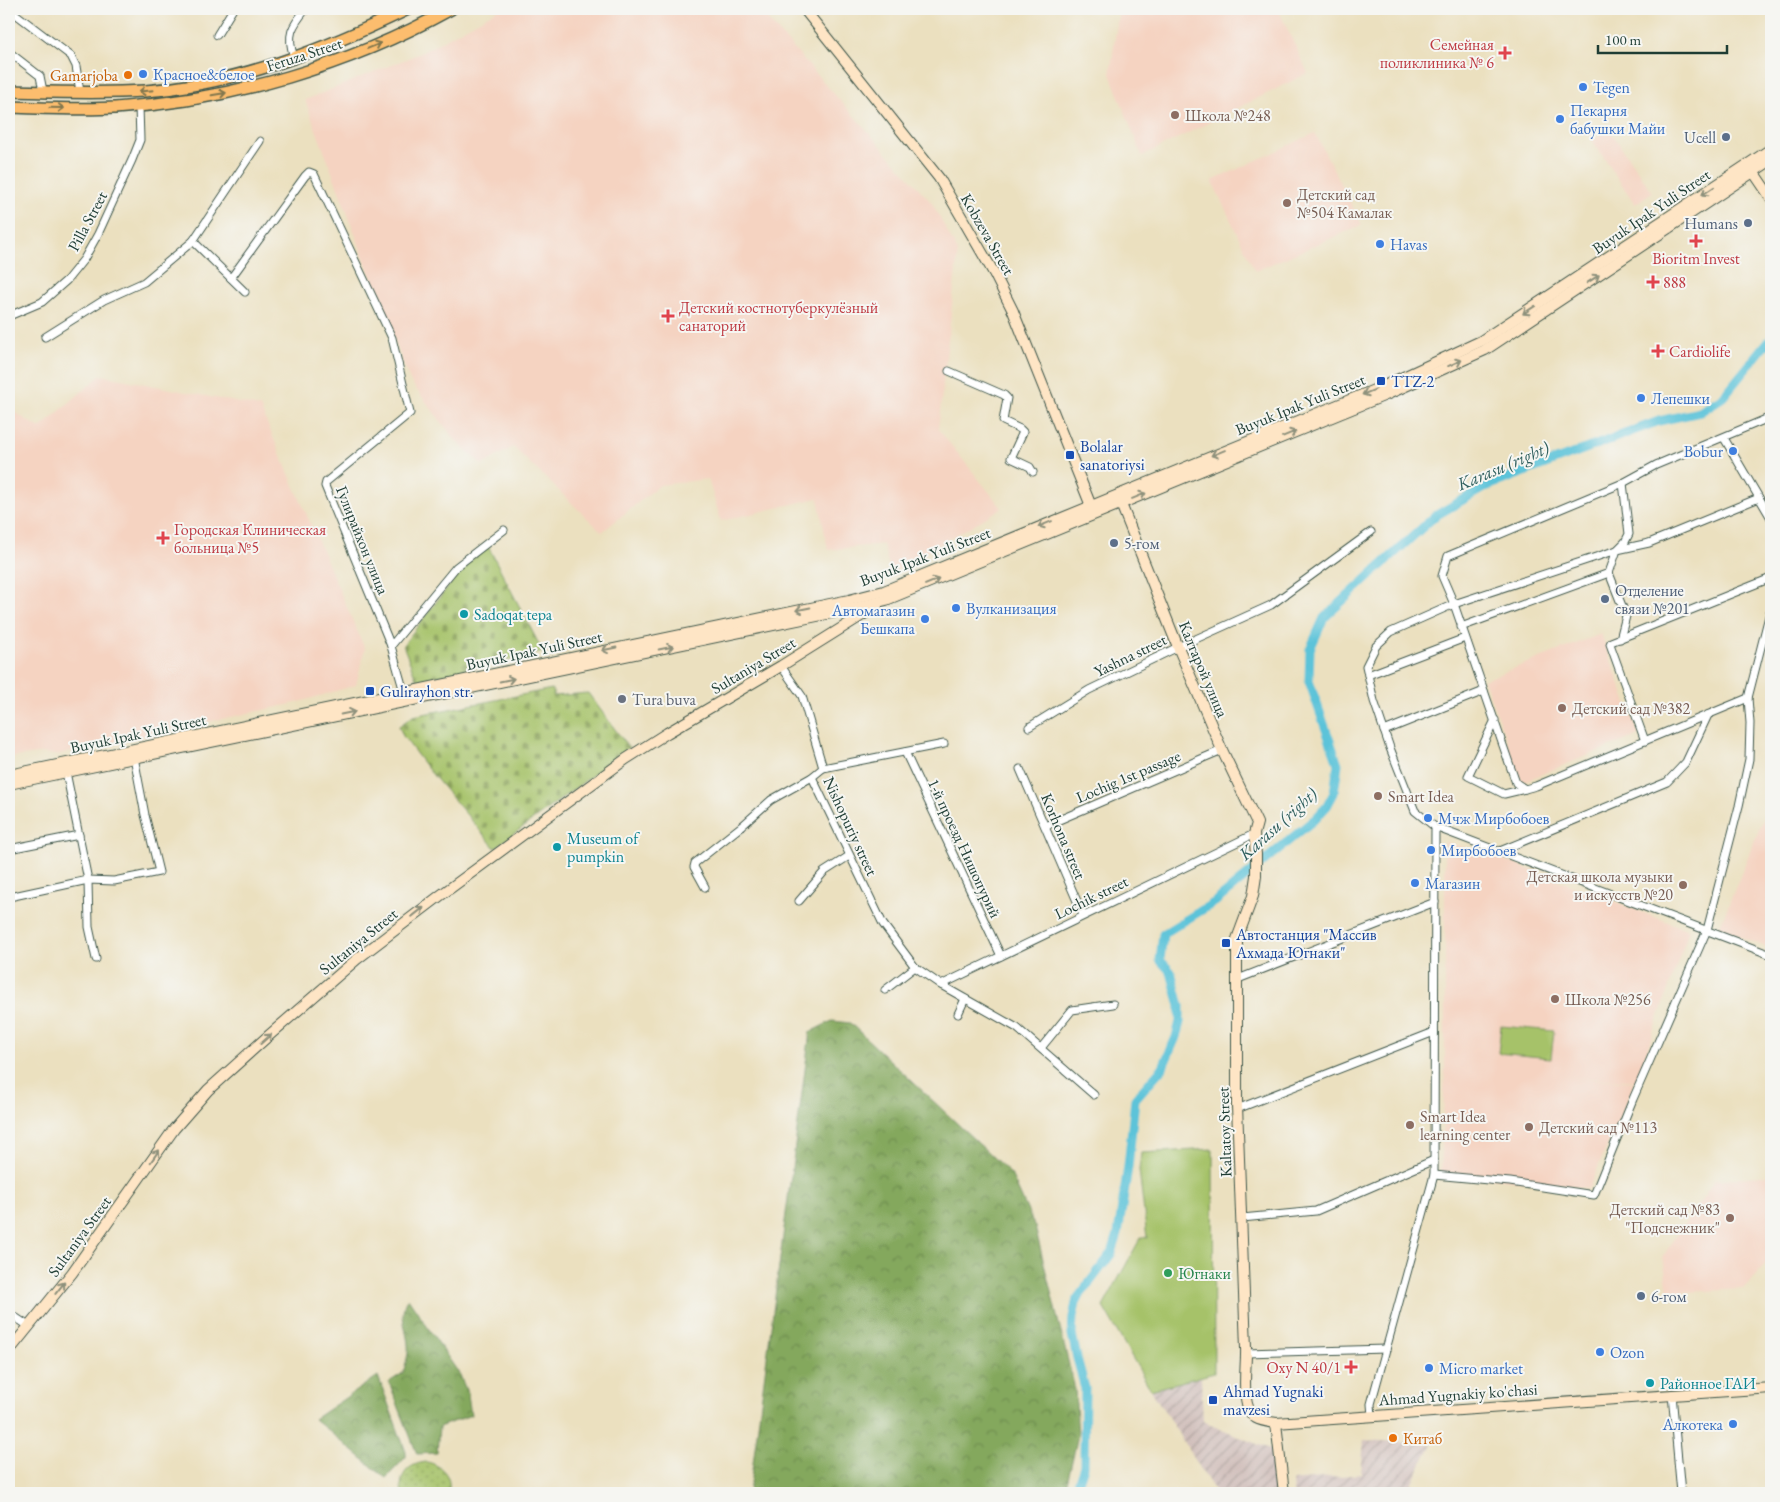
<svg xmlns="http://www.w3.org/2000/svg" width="1780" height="1502" font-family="'EB Garamond',serif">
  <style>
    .built { fill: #f5d3c1 }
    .industrial { fill: url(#industrial-furrows) }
    .grass { fill: url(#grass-dots); stroke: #62804e }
    .forest { fill: url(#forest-crowns); stroke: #527248 }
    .cemetery { fill: url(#cemetery-stones); stroke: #62804e }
    .garden { fill: #a6c269; stroke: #62804e }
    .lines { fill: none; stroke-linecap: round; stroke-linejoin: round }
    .canal { stroke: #5cc3d9; stroke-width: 9 }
    .street-casing { stroke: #3e5549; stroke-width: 9 }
    .secondary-casing { stroke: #3e5549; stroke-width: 12 }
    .primary-casing { stroke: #3e5549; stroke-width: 14 }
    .street { stroke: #fff; stroke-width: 7 }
    .secondary { stroke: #fee5c5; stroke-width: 10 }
    .primary { stroke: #fcbd6e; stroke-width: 11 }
    .oneway { stroke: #82774e }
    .oneway2 { stroke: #8e917c }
    .health-dot { fill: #e0444e; stroke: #f6f6f2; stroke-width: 2 }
    .shop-dot { fill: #3f7fe0; stroke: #f6f6f2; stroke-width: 2 }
    .food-dot { fill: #e8710a; stroke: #f6f6f2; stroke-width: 2 }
    .education-dot { fill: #8d6e63; stroke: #f6f6f2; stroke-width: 2 }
    .service-dot { fill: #5c6f8a; stroke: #f6f6f2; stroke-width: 2 }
    .transit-dot { fill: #1a4fb4; stroke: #f6f6f2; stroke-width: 2 }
    .culture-dot { fill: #0f9aa8; stroke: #f6f6f2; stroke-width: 2 }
    .worship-dot { fill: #6b7280; stroke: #f6f6f2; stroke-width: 2 }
    .leisure-dot { fill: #2e9e5b; stroke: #f6f6f2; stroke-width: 2 }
    .labels { text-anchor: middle; stroke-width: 4; stroke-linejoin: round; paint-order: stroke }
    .health-label { font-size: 16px; fill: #be3a42; stroke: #f6f6f2; text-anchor: start }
    .street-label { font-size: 16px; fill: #1f3d34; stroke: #f6f6f2 }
    .shop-label { font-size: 16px; fill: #366cbe; stroke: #f6f6f2; text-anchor: start }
    .food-label { font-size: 16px; fill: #c56008; stroke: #f6f6f2; text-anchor: end }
    .education-label { font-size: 16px; fill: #785e54; stroke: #f6f6f2; text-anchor: start }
    .service-label { font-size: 16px; fill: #4e5e75; stroke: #f6f6f2; text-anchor: start }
    .transit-label { font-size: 16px; fill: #164399; stroke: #f6f6f2; text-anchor: start }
    .culture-label { font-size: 16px; fill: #0d838f; stroke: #f6f6f2; text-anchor: start }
    .worship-label { font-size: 16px; fill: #5b616d; stroke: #f6f6f2; text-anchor: start }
    .leisure-label { font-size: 16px; fill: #27864d; stroke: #f6f6f2; text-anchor: start }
    .water-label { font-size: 18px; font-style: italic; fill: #2e5e5d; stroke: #f6f6f2 }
  </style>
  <defs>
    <pattern id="industrial-furrows" width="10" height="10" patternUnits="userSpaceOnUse" patternTransform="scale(1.25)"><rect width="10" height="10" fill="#d1c0bc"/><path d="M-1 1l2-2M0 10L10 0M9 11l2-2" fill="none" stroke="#a99d9a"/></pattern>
    <pattern id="grass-dots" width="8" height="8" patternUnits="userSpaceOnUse" patternTransform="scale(1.25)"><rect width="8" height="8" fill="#a6c269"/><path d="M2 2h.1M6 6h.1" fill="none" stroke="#879f57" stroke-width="1.8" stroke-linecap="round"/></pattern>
    <pattern id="forest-crowns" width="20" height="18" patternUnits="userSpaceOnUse" patternTransform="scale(1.25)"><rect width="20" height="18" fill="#84a85d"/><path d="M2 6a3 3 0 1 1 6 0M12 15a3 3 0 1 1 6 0" fill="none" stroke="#6b8a4e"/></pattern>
    <pattern id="cemetery-stones" width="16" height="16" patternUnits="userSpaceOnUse" patternTransform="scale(1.25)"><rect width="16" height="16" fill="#a6c269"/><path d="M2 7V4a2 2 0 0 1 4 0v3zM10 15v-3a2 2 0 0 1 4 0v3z" fill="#879f57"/></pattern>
  </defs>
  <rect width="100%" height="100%" fill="#f6f6f2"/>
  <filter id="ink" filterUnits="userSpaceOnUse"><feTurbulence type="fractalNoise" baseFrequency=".02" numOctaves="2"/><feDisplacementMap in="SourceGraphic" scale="10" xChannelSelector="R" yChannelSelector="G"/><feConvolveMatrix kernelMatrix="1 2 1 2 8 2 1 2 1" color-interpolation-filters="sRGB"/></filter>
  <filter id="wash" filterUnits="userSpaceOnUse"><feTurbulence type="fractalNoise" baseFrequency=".0096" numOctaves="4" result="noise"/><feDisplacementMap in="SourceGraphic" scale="20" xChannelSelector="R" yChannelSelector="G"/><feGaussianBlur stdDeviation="1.12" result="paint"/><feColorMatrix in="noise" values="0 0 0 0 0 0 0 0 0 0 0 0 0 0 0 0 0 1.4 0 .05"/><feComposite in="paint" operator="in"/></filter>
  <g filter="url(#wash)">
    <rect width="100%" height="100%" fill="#ebe0bf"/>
    <g class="built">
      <path d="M499 9H758L932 203 958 252 938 429 1002 508 891 573 883 544 828 550 818 498 721 521 708 479 660 485 602 532 513 447 482 465 456 441 410 381 305 100 421 53Z"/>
      <path d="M1119 9H1278L1308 73 1142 156 1110 74Z"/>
      <path d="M1609 129 1652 192 1635 204 1592 140Z"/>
      <path d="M1315 133 1362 225 1255 271 1212 181Z"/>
      <path d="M101 375 260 407 365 649 356 685 296 703 55 755 43 753 9 758V409L40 428Z"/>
      <path d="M1601 634 1639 735 1522 782 1484 680Z"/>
      <path d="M1771 800V949L1719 928Z"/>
      <path d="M1445 842 1489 854 1689 930 1636 1081 1559 1076 1635 1082 1589 1188 1441 1173 1445 1068Z"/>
      <path d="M1771 1175V1259L1743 1289 1668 1293 1663 1256 1715 1180Z"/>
    </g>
    <g class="industrial">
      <path d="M1201 1377 1203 1421 1271 1450 1275 1493H1216L1151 1390Z"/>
      <path d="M1364 1440 1432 1444 1406 1493H1293L1292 1481 1361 1474Z"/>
    </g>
    <path class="grass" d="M427 1462C442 1465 453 1477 448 1493H402C398 1475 409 1463 427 1462Z"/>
    <g class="forest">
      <path d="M832 1021 850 1023 1011 1174 1035 1227 1075 1389 1078 1435 1067 1483 1062 1493H749L810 1032Z"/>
      <path d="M408 1298 460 1375 468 1395 471 1415 439 1427 437 1453 417 1454 389 1382 403 1373C405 1366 407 1359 408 1353 410 1334 396 1314 408 1298Z"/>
      <path d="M378 1376 406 1452V1457L386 1478 314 1419Z"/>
    </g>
    <g class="cemetery">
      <path d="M488 546 543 652 417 681 403 645 464 566Z"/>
      <path d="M552 689 554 696 588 693 629 748 495 848 427 768 403 736 399 726 413 716Z"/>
    </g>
    <g class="garden">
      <path d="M1501 1026 1554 1031 1551 1058 1498 1053Z"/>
      <path d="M1213 1149 1214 1373 1151 1390 1103 1307 1141 1237 1147 1238 1139 1170 1141 1153Z"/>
    </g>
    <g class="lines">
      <path class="canal" d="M1075 1493 1084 1466 1085 1388 1077 1358 1072 1334 1073 1317 1077 1299 1112 1253 1118 1234 1128 1167 1135 1099 1163 1067 1176 1037 1180 1022V1006L1171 972 1160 960 1163 934 1215 902 1316 818 1327 806 1334 793 1338 764 1309 681 1310 649 1324 618 1435 516 1485 487 1659 421 1700 412 1723 397 1771 338"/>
    </g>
  </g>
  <g filter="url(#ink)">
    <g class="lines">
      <defs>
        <g id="street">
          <path d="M9 9 71 56 76 66 80 92"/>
          <path d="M217 35 233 9"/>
          <path d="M9 52 40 76 43 91"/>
          <path d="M294 57C286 35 292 26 306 9"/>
          <path d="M193 241 245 292"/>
          <path d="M231 278 305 176 309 172 314 174 392 338 410 413 326 482 325 486 391 646 456 567 504 530"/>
          <path d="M9 316 42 302 67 280 84 259 98 234 132 160 140 140 139 106"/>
          <path d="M45 337 104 300 144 282 193 241 260 141"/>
          <path d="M949 371 1004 395 1007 398 1003 421 1020 429 1023 432 1011 458 1030 467 1033 472"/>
          <path d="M1724 438 1771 518"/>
          <path d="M1623 483 1629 534 1625 542 1617 550 1454 604 1391 632 1376 646 1366 666 1374 701 1390 748 1415 811 1435 827 1771 955"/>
          <path d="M1609 573 1626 616 1620 639"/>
          <path d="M1461 627 1609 573 1617 550 1649 543 1759 498"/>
          <path d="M391 646 404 692"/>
          <path d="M781 666 802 696 823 768 812 777 883 924 915 967 941 985 1017 1028 1094 1095"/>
          <path d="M1368 675 1465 638"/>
          <path d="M1748 698 1536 786 1525 789 1516 783 1454 604 1442 576 1448 556 1623 483 1656 465 1771 417"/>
          <path d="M1495 720 1468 776 1504 794 1525 789"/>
          <path d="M1029 727 1089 690 1178 647 1271 605 1371 532"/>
          <path d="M1384 731 1484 691"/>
          <path d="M1645 741 1610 644 1611 642 1771 578"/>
          <path d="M905 752 1001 956"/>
          <path d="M823 768 944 744"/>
          <path d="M1020 769 1083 915"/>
          <path d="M66 772 88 880 89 927 96 959"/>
          <path d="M1045 826 1222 750"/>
          <path d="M9 849 79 835"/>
          <path d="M1500 851 1667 782 1686 762 1708 715"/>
          <path d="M705 887 694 867 695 863 743 825 771 800 812 777"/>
          <path d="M9 897 88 880 114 881 159 872 145 815 134 757"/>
          <path d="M799 901 824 872 849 856"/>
          <path d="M1238 979 1435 902"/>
          <path d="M941 985 1254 834"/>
          <path d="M885 990 915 967"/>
          <path d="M958 1014 965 999"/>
          <path d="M1041 1048 1072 1010 1113 1004"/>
          <path d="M1237 1109 1434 1032"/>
          <path d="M1434 1175 1510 1182 1594 1195 1633 1099 1707 930 1739 806 1749 759 1750 723 1748 698 1771 608"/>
          <path d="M1242 1218 1316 1211 1434 1160"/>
          <path d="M9 1313 30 1327"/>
          <path d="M1247 1353 1386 1349"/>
          <path d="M1672 1394 1681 1493"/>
          <path d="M1372 1416 1371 1404 1434 1175 1435 827"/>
        </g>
        <g id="secondary">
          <path d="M804 9 939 178 995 275 1013 311 1093 511"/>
          <path d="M1750 167 1771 198"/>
          <path d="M1119 499 1178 647 1222 750 1257 823 1254 834 1256 854V876L1253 896 1237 939V1105L1246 1348C1247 1365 1239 1408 1256 1418 1261 1421 1270 1422 1276 1423L1771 1388"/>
          <path d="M9 775 849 600 884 591 1384 386 1481 341 1771 149"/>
          <path d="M9 784 851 609 886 600 1388 394 1485 350 1771 160"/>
          <path d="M9 1351 72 1273 174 1129 208 1090 266 1038 357 959 441 895 626 759 667 733 781 666 877 606"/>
          <path d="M1276 1423 1284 1493"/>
        </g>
        <g id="primary">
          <path d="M9 91C54 92 100 94 145 91 237 84 326 49 408 9"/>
          <path d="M9 107C44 108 80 110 115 108 233 100 348 66 451 9"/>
        </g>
      </defs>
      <use href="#street" class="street-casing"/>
      <use href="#secondary" class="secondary-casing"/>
      <use href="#primary" class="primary-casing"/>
      <use href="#street" class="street"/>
      <use href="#secondary" class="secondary"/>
      <use href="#primary" class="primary"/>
    </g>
    <defs><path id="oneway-shaft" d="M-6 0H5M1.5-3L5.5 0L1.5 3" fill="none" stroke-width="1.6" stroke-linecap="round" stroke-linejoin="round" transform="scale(1.25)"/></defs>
    <g class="oneway">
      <use href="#oneway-shaft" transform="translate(374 46) rotate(-23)"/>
      <use href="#oneway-shaft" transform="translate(146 91) rotate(175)"/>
      <use href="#oneway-shaft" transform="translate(219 94) rotate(-10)"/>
      <use href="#oneway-shaft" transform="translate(57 108) rotate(1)"/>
    </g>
    <g class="oneway2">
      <use href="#oneway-shaft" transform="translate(1708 191) rotate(146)"/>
      <use href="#oneway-shaft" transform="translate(1593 279) rotate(-33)"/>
      <use href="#oneway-shaft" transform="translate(1529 310) rotate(147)"/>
      <use href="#oneway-shaft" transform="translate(1455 363) rotate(-24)"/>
      <use href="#oneway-shaft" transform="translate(1369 392) rotate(158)"/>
      <use href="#oneway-shaft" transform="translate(1289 434) rotate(-22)"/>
      <use href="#oneway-shaft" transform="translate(1218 453) rotate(158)"/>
      <use href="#oneway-shaft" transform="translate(1139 496) rotate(-22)"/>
      <use href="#oneway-shaft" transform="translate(1045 524) rotate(158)"/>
      <use href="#oneway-shaft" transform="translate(932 582) rotate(-22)"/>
      <use href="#oneway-shaft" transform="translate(803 609) rotate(168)"/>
      <use href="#oneway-shaft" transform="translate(666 648) rotate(-12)"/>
      <use href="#oneway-shaft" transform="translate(609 649) rotate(168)"/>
      <use href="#oneway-shaft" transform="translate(507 680) rotate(-12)"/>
      <use href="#oneway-shaft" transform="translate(348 713) rotate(-12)"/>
      <use href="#oneway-shaft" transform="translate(418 912) rotate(-38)"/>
      <use href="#oneway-shaft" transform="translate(266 1039) rotate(-42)"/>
      <use href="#oneway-shaft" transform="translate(155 1156) rotate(-55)"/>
      <use href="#oneway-shaft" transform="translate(60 1288) rotate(-52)"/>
    </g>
  </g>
  <g class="health-dot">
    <path d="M1502.5 45.5h5v5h5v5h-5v5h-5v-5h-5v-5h5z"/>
    <path d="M1693.5 233.5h5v5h5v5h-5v5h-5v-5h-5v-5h5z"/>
    <path d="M1650.5 274.5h5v5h5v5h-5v5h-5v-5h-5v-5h5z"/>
    <path d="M665.5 308.5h5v5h5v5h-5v5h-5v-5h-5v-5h5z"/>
    <path d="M1655.5 343.5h5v5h5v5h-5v5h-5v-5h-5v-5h5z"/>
    <path d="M160.5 530.5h5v5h5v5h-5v5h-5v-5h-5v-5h5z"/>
    <path d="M1348.5 1359.5h5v5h5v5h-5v5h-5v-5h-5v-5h5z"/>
  </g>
  <g class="shop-dot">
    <circle cx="143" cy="74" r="5"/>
    <circle cx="1583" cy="87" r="5"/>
    <circle cx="1560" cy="119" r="5"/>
    <circle cx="1380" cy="244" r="5"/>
    <circle cx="1641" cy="398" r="5"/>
    <circle cx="1733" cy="451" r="5"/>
    <circle cx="956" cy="608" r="5"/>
    <circle cx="925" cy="619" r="5"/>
    <circle cx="1428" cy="818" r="5"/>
    <circle cx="1431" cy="850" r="5"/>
    <circle cx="1415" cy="883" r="5"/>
    <circle cx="1600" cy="1352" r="5"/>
    <circle cx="1429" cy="1368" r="5"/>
    <circle cx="1733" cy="1424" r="5"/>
  </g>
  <g class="food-dot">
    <circle cx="128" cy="75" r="5"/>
    <circle cx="1393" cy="1438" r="5"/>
  </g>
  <g class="education-dot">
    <circle cx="1175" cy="115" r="5"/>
    <circle cx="1287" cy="203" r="5"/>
    <circle cx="1562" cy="708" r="5"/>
    <circle cx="1378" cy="796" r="5"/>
    <circle cx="1683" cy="885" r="5"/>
    <circle cx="1555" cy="999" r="5"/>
    <circle cx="1410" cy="1125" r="5"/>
    <circle cx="1529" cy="1127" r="5"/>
    <circle cx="1730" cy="1218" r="5"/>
  </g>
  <g class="service-dot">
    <circle cx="1726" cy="137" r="5"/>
    <circle cx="1748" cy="223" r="5"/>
    <circle cx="1114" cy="543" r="5"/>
    <circle cx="1605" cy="599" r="5"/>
    <circle cx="1641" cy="1296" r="5"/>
  </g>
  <g class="transit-dot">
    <rect x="1376" y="376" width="10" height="10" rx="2.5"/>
    <rect x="1065" y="450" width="10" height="10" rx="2.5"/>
    <rect x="365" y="686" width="10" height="10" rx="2.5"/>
    <rect x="1221" y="938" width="10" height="10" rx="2.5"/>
    <rect x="1208" y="1395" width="10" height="10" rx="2.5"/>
  </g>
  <g class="culture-dot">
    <circle cx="464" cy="614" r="5"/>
    <circle cx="557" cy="847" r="5"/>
    <circle cx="1650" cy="1383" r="5"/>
  </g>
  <circle class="worship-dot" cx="622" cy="699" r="5"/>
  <circle class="leisure-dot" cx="1168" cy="1273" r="5"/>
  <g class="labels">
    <g class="health-label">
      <text x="1494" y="50" text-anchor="end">Семейная<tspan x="1494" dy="18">поликлиника № 6</tspan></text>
      <text x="1696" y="264" text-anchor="middle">Bioritm Invest</text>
      <text x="1663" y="288">888</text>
      <text x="679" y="313">Детский костнотуберкулёзный<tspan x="679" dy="18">санаторий</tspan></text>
      <text x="1669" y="357">Cardiolife</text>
      <text x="174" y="535">Городская Клиническая<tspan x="174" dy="18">больница №5</tspan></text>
      <text x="1341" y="1373" text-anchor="end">Oxy N 40/1</text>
    </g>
    <g class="street-label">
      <text transform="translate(304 54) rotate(-18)" y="6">Feruza Street</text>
      <text transform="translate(1651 211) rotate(-34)" y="6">Buyuk Ipak Yuli Street</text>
      <text transform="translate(87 221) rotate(-62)" y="6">Pilla Street</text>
      <text transform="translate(988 234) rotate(60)" y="6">Kobzeva Street</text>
      <text transform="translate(1300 404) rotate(-22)" y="6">Buyuk Ipak Yuli Street</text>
      <text transform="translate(363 540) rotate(68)" y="6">Гулирайхон улица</text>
      <text transform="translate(925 556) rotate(-21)" y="6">Buyuk Ipak Yuli Street</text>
      <text transform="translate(534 650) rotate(-12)" y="6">Buyuk Ipak Yuli Street</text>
      <text transform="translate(1130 655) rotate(-26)" y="6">Yashna street</text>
      <text transform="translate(753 665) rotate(-31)" y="6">Sultаniya Street</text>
      <text transform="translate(1204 669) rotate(67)" y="6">Калтарой улица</text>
      <text transform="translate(138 733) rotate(-12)" y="6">Buyuk Ipak Yuli Street</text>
      <text transform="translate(1128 776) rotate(-23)" y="6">Lochig 1st passage</text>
      <text transform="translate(851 826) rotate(65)" y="6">Nishopuriy street</text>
      <text transform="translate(1064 836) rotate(67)" y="6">Korhona street</text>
      <text transform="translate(965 848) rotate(65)" y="6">1-й проезд Нишопурий</text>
      <text transform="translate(1091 897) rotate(-26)" y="6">Lochik street</text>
      <text transform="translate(358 941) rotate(-39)" y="6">Sultаniya Street</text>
      <text transform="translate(1224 1132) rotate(-92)" y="6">Kaltatoy Street</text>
      <text transform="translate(79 1236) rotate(-54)" y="6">Sultаniya Street</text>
      <text transform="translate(1458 1394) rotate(-4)" y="6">Ahmad Yugnakiy ko'chasi</text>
    </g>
    <g class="shop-label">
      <text x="153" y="80">Красное&amp;белое</text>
      <text x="1593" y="93">Tegen</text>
      <text x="1570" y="116">Пекарня<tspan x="1570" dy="18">бабушки Майи</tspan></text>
      <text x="1390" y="250">Havas</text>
      <text x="1651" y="404">Лепешки</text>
      <text x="1723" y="457" text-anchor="end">Bobur</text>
      <text x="966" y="614">Вулканизация</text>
      <text x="915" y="616" text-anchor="end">Автомагазин<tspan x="915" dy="18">Бешкапа</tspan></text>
      <text x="1438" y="824">Мчж Мирбобоев</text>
      <text x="1441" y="856">Мирбобоев</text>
      <text x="1425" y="889">Магазин</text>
      <text x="1610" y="1358">Ozon</text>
      <text x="1439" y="1374">Micro market</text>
      <text x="1723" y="1430" text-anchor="end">Алкотека</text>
    </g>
    <g class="food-label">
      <text x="118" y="81">Gamarjoba</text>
      <text x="1403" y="1444" text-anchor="start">Китаб</text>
    </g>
    <g class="education-label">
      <text x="1185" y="121">Школа №248</text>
      <text x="1297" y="200">Детский сад<tspan x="1297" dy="18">№504 Камалак</tspan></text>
      <text x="1572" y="714">Детский сад №382</text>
      <text x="1388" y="802">Smart Idea</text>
      <text x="1673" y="882" text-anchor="end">Детская школа музыки<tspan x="1673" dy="18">и искусств №20</tspan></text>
      <text x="1565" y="1005">Школа №256</text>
      <text x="1420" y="1122">Smart Idea<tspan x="1420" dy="18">learning center</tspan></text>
      <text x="1539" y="1133">Детский сад №113</text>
      <text x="1720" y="1215" text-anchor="end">Детский сад №83<tspan x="1720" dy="18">"Подснежник"</tspan></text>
    </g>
    <g class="service-label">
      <text x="1716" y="143" text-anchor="end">Ucell</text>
      <text x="1738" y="229" text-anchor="end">Humans</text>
      <text x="1124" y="549">5-гом</text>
      <text x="1615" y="596">Отделение<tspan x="1615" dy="18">связи №201</tspan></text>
      <text x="1651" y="1302">6-гом</text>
    </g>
    <g class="transit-label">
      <text x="1391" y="387">TTZ-2</text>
      <text x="1080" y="452">Bolalar<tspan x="1080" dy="18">sanatoriysi</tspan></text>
      <text x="380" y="697">Gulirayhon str.</text>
      <text x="1236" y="940">Автостанция "Массив<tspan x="1236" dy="18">Ахмада Югнаки"</tspan></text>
      <text x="1223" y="1397">Ahmad Yugnaki<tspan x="1223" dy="18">mavzesi</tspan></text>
    </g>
    <g class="culture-label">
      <text x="474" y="620">Sadoqat tepa</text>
      <text x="567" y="844">Museum of<tspan x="567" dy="18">pumpkin</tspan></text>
      <text x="1660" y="1389">Районное ГАИ</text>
    </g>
    <g class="worship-label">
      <text x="632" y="705">Tura buva</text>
    </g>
    <g class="leisure-label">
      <text x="1178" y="1279">Югнаки</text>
    </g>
    <g class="water-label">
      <text transform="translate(1503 466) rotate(-23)" y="6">Karasu (right)</text>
      <text transform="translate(1278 824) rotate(-42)" y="6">Karasu (right)</text>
    </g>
  </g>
  <rect width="1780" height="1502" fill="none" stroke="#f6f6f2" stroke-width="30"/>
  <path d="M1598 45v8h129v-8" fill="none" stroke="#1f3d34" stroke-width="2.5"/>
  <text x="1605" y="45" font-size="15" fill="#1f3d34" stroke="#f6f6f2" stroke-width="4" paint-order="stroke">100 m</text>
</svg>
